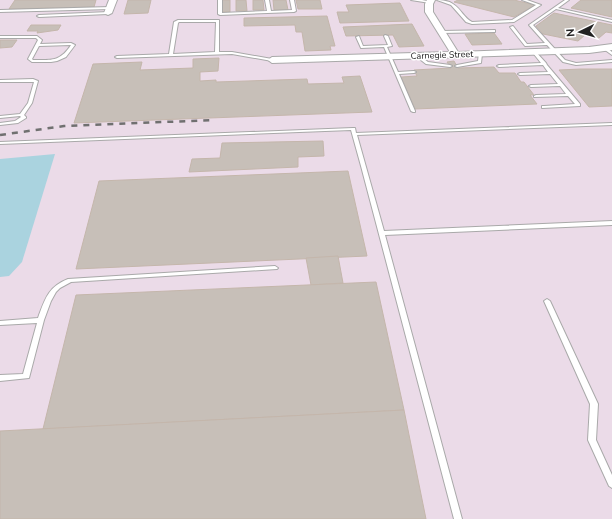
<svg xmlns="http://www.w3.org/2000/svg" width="612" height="519" font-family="'Nunito Sans',sans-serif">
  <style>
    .industrial { fill: #ebdbe8 }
    .water { fill: #aad3df }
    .building { fill: #c7bfb8; stroke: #c4b6ab }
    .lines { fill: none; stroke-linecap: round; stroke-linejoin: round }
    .lane-casing { stroke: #a9a9a9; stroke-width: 2 }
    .street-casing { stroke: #a9a9a9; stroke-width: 2 }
    .lane { fill: #fff; fill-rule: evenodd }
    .street { fill: #fff; fill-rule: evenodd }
    .rail { stroke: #707070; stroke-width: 2.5; stroke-dasharray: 6 6; stroke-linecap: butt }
    .labels { text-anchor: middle; stroke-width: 3; stroke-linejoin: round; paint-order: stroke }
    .far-street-label { font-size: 9px; fill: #222; stroke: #fff }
  </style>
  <rect width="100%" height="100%" fill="#f2efe9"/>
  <rect class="industrial" x="0" y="0" width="612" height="519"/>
  <path class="water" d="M55 154 22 262 9 276 0 277V159Z"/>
  <g class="building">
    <path d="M15 0H96L94 7 9 9Z"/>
    <path d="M128 0H151L148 13 124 14Z"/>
    <rect x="222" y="0" width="8" height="12"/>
    <path d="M236 0H246L247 11H236Z"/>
    <path d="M253 0H263L264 10H253Z"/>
    <path d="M273 0H286L288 10H274Z"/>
    <path d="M296 0H320L322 9H298Z"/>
    <path d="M458 0H514L535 5 514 17 454 2Z"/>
    <path d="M581 0H612V17L571 8Z"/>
    <path d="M400 3 409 21 340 23 337 12H349L346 5Z"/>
    <path d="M554 13 612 25V33L606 32 599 38 585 35 578 41 543 34 536 26Z"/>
    <path d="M327 16 335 46H330L331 50 305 51 302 32H296L295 25 244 26V18Z"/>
    <path d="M412 24 424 46 399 47 393 35 346 36 343 27Z"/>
    <path d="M31 25H61L58 30 37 33 38 31H27Z"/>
    <path d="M494 33 502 44 472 45 465 34Z"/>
    <path d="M0 40H17L12 47 0 48Z"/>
    <path d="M219 58 218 71 200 72V81L216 80V82L307 79 308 84 344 83 342 77 360 76 372 112 74 123 93 64 142 62 140 70 193 68V59Z"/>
    <path d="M454 61 458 68 494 67 499 73H515L521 82H524L534 95H530L537 104 415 109 401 77 417 76 414 70 451 68 447 62Z"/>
    <path d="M581 69H612V106L589 107 559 70Z"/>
    <path d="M323 141 324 156 298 157V167L189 172 192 159 220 158 222 143Z"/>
    <path d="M348 171 367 256 76 269 99 181Z"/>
    <path d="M338 256 343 283 311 285 306 258Z"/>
    <path d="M376 282 404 410 43 429 76 295Z"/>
    <path d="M404 410 426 519H0V431Z"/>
  </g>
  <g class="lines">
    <defs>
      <g id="lane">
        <path d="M218 0H222V13L267 11 265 0H269L271 11 292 10 290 0H294L296 11 294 12 220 15 218 14Z"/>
        <path d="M411 0H422L432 2 430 3Z"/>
        <path d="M437 0C442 0 449 1 453 4 461 9 464 18 472 22L512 20 536 5 522 0H527L541 5 514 22 472 24 466 22 451 5Z"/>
        <path d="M565 0H569L558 8 612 20V22L556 9 533 25 565 60 576 63 612 60V62L576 65 563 62 547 45 525 46 510 27 513 26 527 44 545 43 529 25Z"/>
        <path d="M111 7 112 8 110 9 0 12V10Z"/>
        <path d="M109 12V14H108L39 17 37 16 39 15Z"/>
        <path d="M178 20H219V52H232L272 59 274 60 272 61 232 54 117 58 115 57 117 56 169 54 174 22ZM179 22H216L215 52 173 54 178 23Z"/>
        <path d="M495 30V32H494L442 33 440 32 442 31Z"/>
        <path d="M385 35 388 36 392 46 387 47 398 72 414 71 416 72 414 73 399 74 415 111V112H413L411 111 384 47 361 48 356 37 359 36 363 46 388 45 384 36Z"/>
        <path d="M0 36H37L42 40 40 44 71 43 75 45 66 57 57 61 51 62H32L28 59 38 40 36 38H0ZM71 45C60 62 51 60 33 60L32 59 39 46Z"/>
        <path d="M605 48H607L612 52V55L605 50Z"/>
        <path d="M533 51H535L546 63 547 65 580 104V106L542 108V106H544L575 104 568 96 534 97V96L536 95 566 94 560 86 531 87 529 86 531 85 558 84 550 74 520 75 518 74 520 73 548 72 543 65 499 67 497 66 499 65 541 63 533 53Z"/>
        <path d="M479 53 482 54 481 63 457 67 455 66 457 65 478 61Z"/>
        <path d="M417 55H419L428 62 450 65 452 66 450 67 426 64 417 57Z"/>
        <path d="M33 79 38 81 32 103 24 115 26 117V118L18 123 0 125V123L15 121 21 117 20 116 0 118V116L20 114 28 103 34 82H0V80Z"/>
        <path d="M612 123V125L357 135 384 231 612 221V225L385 235 462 519H454L361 166 351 130 0 144V142L353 128H355L356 133Z"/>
        <path d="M275 266 278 268 277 269 71 282 60 288 56 292 51 301 44 320 29 378 0 381V375L23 374 37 323 0 325V321L38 318C45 299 48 287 68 279Z"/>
        <path d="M547 299 550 301 598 404 596 440 612 475V488L609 486 588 440 590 404 544 301Z"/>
      </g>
      <g id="street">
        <path d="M109 0H117L112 13 108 15 104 13Z"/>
        <path d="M427 0H435L433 4V12L458 52 589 47 612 44V50L589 53 272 63 268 60 272 57 450 52 425 12V4Z"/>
      </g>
    </defs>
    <use href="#lane" class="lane-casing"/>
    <use href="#street" class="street-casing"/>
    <use href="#lane" class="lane"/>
    <use href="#street" class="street"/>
    <path class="rail" d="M0 135 64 126 214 120"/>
  </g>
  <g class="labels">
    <g class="far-street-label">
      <text transform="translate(442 55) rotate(-2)" y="3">Carnegie Street</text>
    </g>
  </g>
  <g transform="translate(580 32) rotate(265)" stroke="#ffffff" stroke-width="3" paint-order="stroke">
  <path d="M0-3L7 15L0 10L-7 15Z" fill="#222222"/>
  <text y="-6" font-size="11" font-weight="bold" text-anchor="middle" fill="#222222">N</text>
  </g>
</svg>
